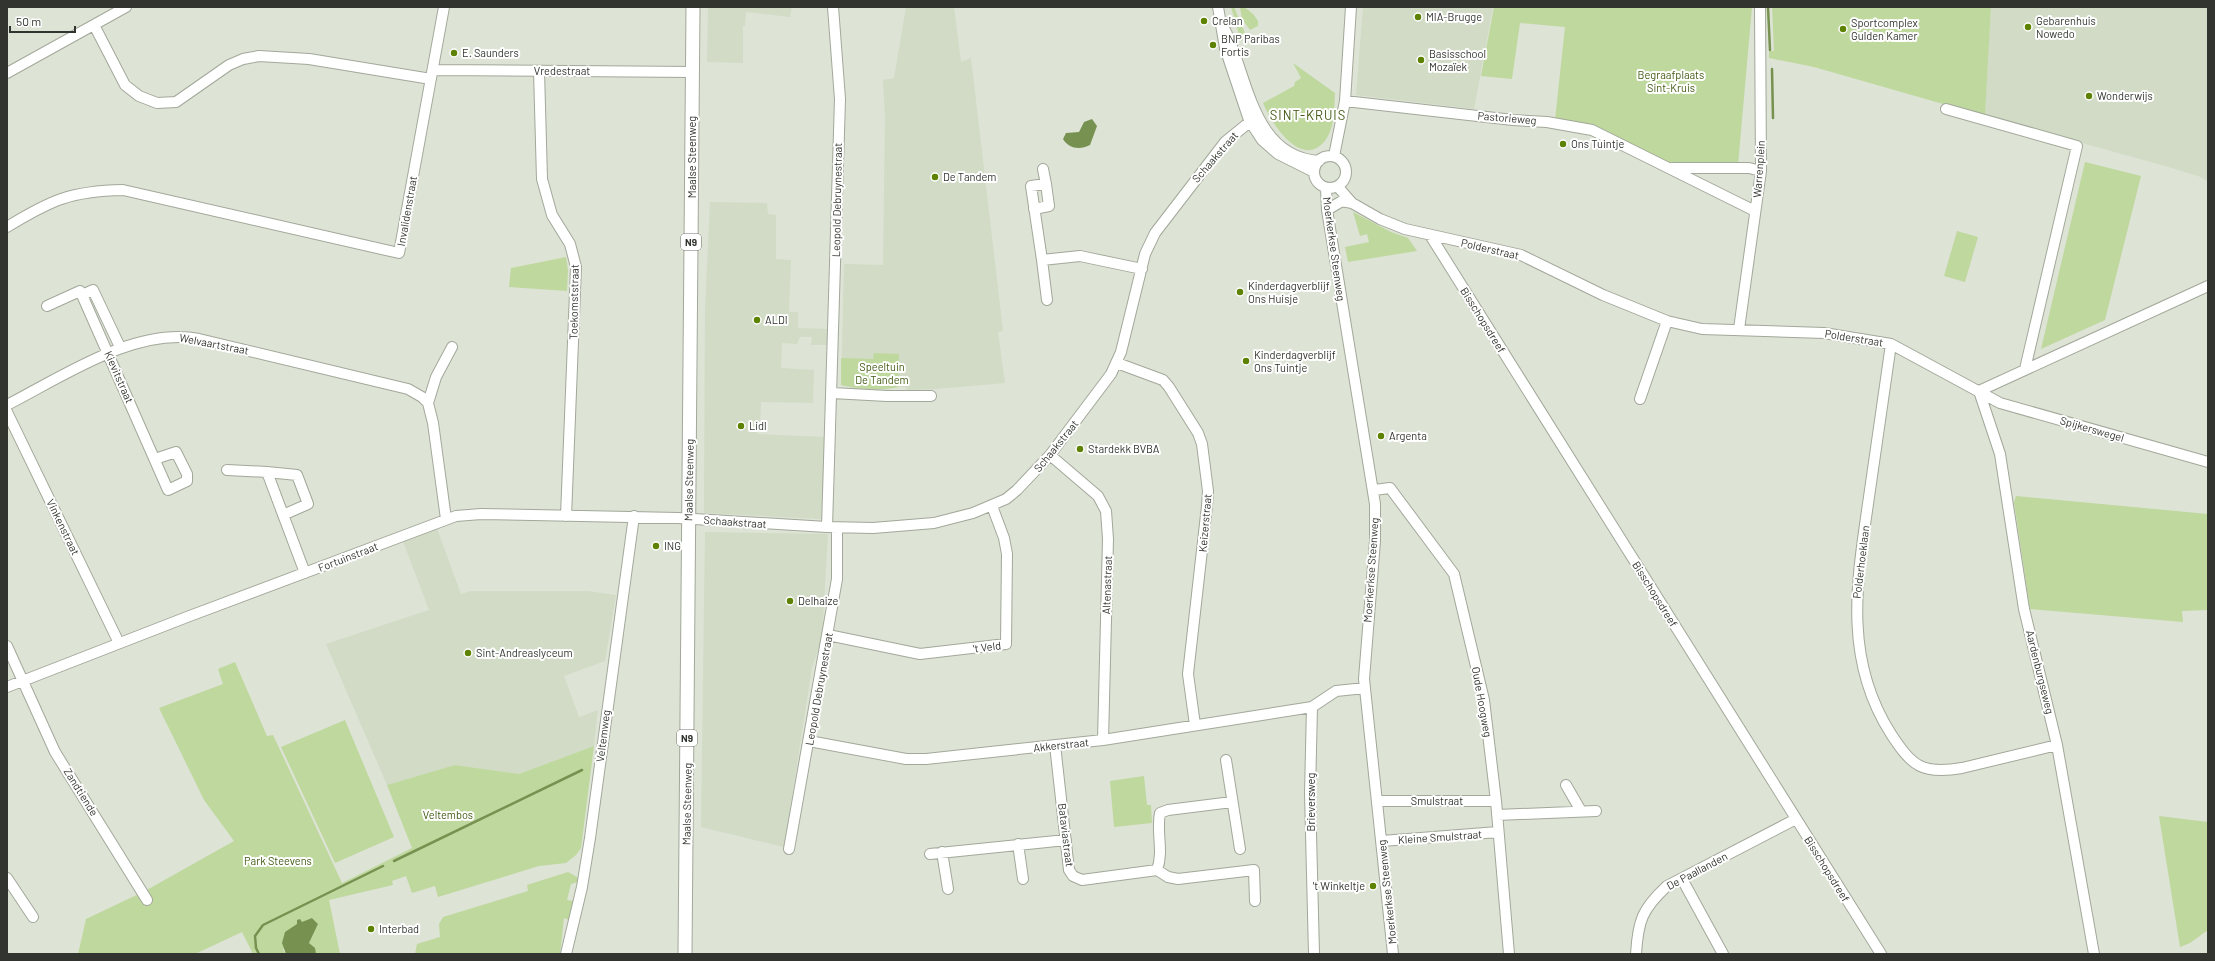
<svg xmlns="http://www.w3.org/2000/svg" width="2215" height="961" viewBox="0 0 2215 961" font-family="Barlow,sans-serif">
  <style>
    .built { fill: #d1dbc5 }
    .green { fill: #bfd89e }
    .water { fill: #769150 }
    .lines { fill: none; stroke-linecap: round; stroke-linejoin: round }
    .stream { stroke: #769150; stroke-width: 2.5 }
    .minor-casing { stroke: #a2a89a; stroke-width: 12 }
    .major-casing { stroke: #a2a89a; stroke-width: 15 }
    .minor { stroke: #fff; stroke-width: 10 }
    .major { stroke: #fff; stroke-width: 13 }
    .poi-dot { fill: #5d8200; stroke: #fff; stroke-width: 1.5 }
    .labels { text-anchor: middle; stroke-width: 4; stroke-linejoin: round; paint-order: stroke }
    .shield { fill: #fff; stroke: #70726d; stroke-width: 1 }
    .shield-label { font-size: 10px; font-weight: bold; fill: #32352f }
    .poi-label { font-size: 11px; fill: #32352f; stroke: #fff; text-anchor: start }
    .street-label { font-size: 11px; fill: #32352f; stroke: #fff }
    .park-label { font-size: 11px; fill: #425b14; stroke: #fff }
    .quarter-label { font-size: 13px; letter-spacing: 1px; fill: #3f570f; stroke: #fff }
  </style>
  <rect width="100%" height="100%" fill="#dde3d5"/>
  <!-- built -->
  <path class="built" d="M708 7H792L790 17 746 12 745 26H743V63L707 62Z
    M906 7H954L961 62 971 58 1003 331 998 332 1005 383 936 389 908 390 905 387H898L880 391 860 390 841 385 844 264 883 265 885 118 883 80 894 78Z
    M1363 7H1493L1474 109 1356 95Z
    M1991 7H2208V182L2201 177 2165 166 1985 116Z
    M710 202 767 203 768 214 776 215V259L791 260 789 312H798V328L827 329V345H811L812 337H800L797 344 782 343 781 368 814 370 813 403 761 402 760 425H758L757 434 826 437 821 519 704 513 705 309Z
    M435 523 461 594 471 591H588L616 595 605 661 564 676 579 717 598 710 594 746 519 774 455 765 387 785 326 644 429 610 401 536Z
    M705 532 828 534 822 638 812 668 784 847 701 827Z"/>
  <!-- green -->
  <path class="green" d="M1231 7H1234L1247 38 1241 41Z
    M1240 7C1247 7 1254 14 1258 21V26L1250 30 1242 19Z
    M1494 7H1752L1738 165 1667 162 1589 124 1555 120 1565 27 1520 23 1512 79 1481 76Z
    M1772 7H1991L1985 116 1814 67 1769 58V51H1774Z
    M1293 63 1335 93C1334 109 1335 131 1323 143 1299 168 1270 121 1263 103L1294 86 1295 82 1301 78Z
    M2085 162 2141 176 2105 320 2041 349Z
    M1353 212 1391 232 1408 238 1417 251 1348 262 1345 247 1369 242 1367 234 1360 236Z
    M1957 231 1978 237 1965 282 1944 276Z
    M566 257 568 270 567 291 509 287 511 268Z
    M874 353 899 354 898 387C875 391 863 389 841 385V358L873 359Z
    M2016 496 2208 514V610L2182 611 2183 622 2030 609 2014 502Z
    M235 662 267 736 273 735 342 883 412 848 387 785 455 765 519 774 594 746 581 848 576 855 566 863 539 866 438 897 435 886 412 893 406 876 392 881 393 885 329 900 340 954H316L309 943 318 924 312 918 293 927 283 950 286 954H253L242 932 195 954H78L86 919 145 891 234 841 204 800 159 708 223 684 218 669Z
    M345 720 394 837 335 863 281 747Z
    M1144 776 1147 805H1151L1152 823 1114 827 1110 781Z
    M2159 816 2208 822V930L2190 943 2180 947Z
    M568 872 577 877 578 882 571 884 567 900 573 901 575 903 569 920 564 918 560 954H415L417 944 440 937 439 924 443 917 528 891 527 885Z"/>
  <!-- water -->
  <path class="water" d="M1092 119 1097 126 1090 145C1080 150 1069 149 1063 139L1066 133 1079 132 1084 122Z
    M312 918 318 924 309 943 315 948 316 954H286L282 943 285 932 297 924V920L300 919 302 922Z"/>
  <g class="lines">
    <!-- stream -->
    <path class="stream" d="M1768 7 1770 50
      M1772 69 1773 118
      M394 861 582 770
      M259 954 256 948 255 936 263 925 383 866"/>
    <defs>
      <path id="minor" d="M1218 7 1225 48 1249 120 1262 140 1278 154 1314 172
        M94 25 125 85 139 96 157 103 176 102 229 65 243 59 259 56 309 59 431 79
        M1225 30C1248 76 1252 157 1319 161
        M433 70 692 72
        M539 71 542 179 552 215 570 244 576 267 566 516
        M7 73 126 7
        M1345 101 1513 120 1547 122 1592 130 1755 211
        M1946 109 2077 146 2025 369
        M1314 172a16 16 0 1 1 32 0a16 16 0 1 1-32 0Z
        M1334 156 1345 101 1351 7
        M1673 168H1749L1761 171
        M1043 169 1046 184
        M1338 187 1352 203 1380 219 1405 229 1521 255 1603 295 1667 321 1702 329 1824 333 1891 344 2000 403 2208 462
        M1326 188 1327 210 1375 504V541L1364 679 1393 954
        M1034 209 1049 206 1046 184 1031 186 1042 260 1080 256 1142 269
        M1327 210 1342 201 1352 203
        M7 227C51 200 71 191 123 190L399 253 444 7
        M1430 235 1881 954
        M1042 260 1047 300
        M47 306 80 291 82 295
        M1739 329 1761 171 1760 7
        M1891 344C1884 393 1877 442 1870 490 1858 575 1841 656 1891 734 1912 766 1922 775 1962 768L2057 745
        M120 347 93 290 82 295 168 490 187 481V474L176 452 155 459
        M1117 363 1163 380 1169 387 1198 433 1202 444 1208 491 1207 506 1188 674 1195 725
        M1979 391 2000 454 2024 609 2057 745 2094 954
        M1979 391 2208 286
        M832 393 887 396H931
        M1640 399 1667 321
        M428 403 436 377 452 347
        M7 405C62 377 136 326 199 339L408 389 422 397 428 403 433 423 446 519
        M7 412 119 643
        M1050 455 1098 496 1106 511 1108 539 1103 740
        M227 470 267 472
        M1374 490 1390 488 1454 574 1484 700 1496 801 1509 954
        M283 515 308 504 297 475 267 472 305 573
        M827 527 840 99 833 7
        M828 635 920 654 1006 644 1007 554 1004 538 992 506
        M7 646 55 752 147 900
        M7 687 187 617 456 516 481 514 678 518 827 527 873 528 934 523 973 513 1006 499 1017 490 1050 455 1111 374 1121 352 1145 254 1155 233 1225 142 1257 116
        M809 741 906 759H926L1103 740 1312 707
        M1055 745 1069 870 1073 876 1082 880 1157 870 1168 877 1178 879 1254 870 1255 901
        M1226 760 1240 849
        M1566 785 1581 811
        M1377 801H1496
        M1497 815 1596 811
        M1382 841 1498 832
        M1018 844 1023 879
        M789 849 837 579V528
        M942 852 948 889
        M930 854 1066 840
        M1157 870C1164 851 1156 832 1160 813L1168 810 1232 802
        M7 878 33 917
        M1682 879 1723 954
        M566 954 582 887 590 838 634 516
        M1314 954 1310 793 1312 707 1336 691 1365 688
        M1636 954C1638 921 1642 909 1667 886L1796 819"/>
      <path id="major" d="M685 954 693 7"/>
    </defs>
    <!-- minor casing -->
    <use href="#minor" class="minor-casing"/>
    <!-- major casing -->
    <use href="#major" class="major-casing"/>
    <!-- minor -->
    <use href="#minor" class="minor"/>
    <!-- major -->
    <use href="#major" class="major"/>
  </g>
  <!-- markers -->
  <g class="poi-dot">
    <circle cx="1418" cy="17" r="4"/>
    <circle cx="1204" cy="21" r="4"/>
    <circle cx="2028" cy="27" r="4"/>
    <circle cx="1843" cy="29" r="4"/>
    <circle cx="1213" cy="45" r="4"/>
    <circle cx="454" cy="53" r="4"/>
    <circle cx="1421" cy="60" r="4"/>
    <circle cx="2089" cy="96" r="4"/>
    <circle cx="1563" cy="144" r="4"/>
    <circle cx="935" cy="177" r="4"/>
    <circle cx="1240" cy="292" r="4"/>
    <circle cx="757" cy="320" r="4"/>
    <circle cx="1246" cy="361" r="4"/>
    <circle cx="741" cy="426" r="4"/>
    <circle cx="1381" cy="436" r="4"/>
    <circle cx="1080" cy="449" r="4"/>
    <circle cx="656" cy="546" r="4"/>
    <circle cx="790" cy="601" r="4"/>
    <circle cx="468" cy="653" r="4"/>
    <circle cx="1373" cy="886" r="4"/>
    <circle cx="371" cy="929" r="4"/>
  </g>
  <g class="labels">
    <!-- shield labels -->
    <g class="shield">
      <rect x="681" y="234" width="20" height="16" rx="3"/>
      <rect x="677" y="730" width="20" height="16" rx="3"/>
    </g>
    <g class="shield-label">
      <text x="691" y="246">N9</text>
      <text x="687" y="742">N9</text>
    </g>
    <!-- poi labels -->
    <g class="poi-label">
      <text x="1426" y="21">MIA-Brugge</text>
      <text x="1212" y="25">Crelan</text>
      <text x="2036" y="25">Gebarenhuis<tspan x="2036" dy="13">Nowedo</tspan></text>
      <text x="1851" y="27">Sportcomplex<tspan x="1851" dy="13">Gulden Kamer</tspan></text>
      <text x="1221" y="43">BNP Paribas<tspan x="1221" dy="13">Fortis</tspan></text>
      <text x="462" y="57">E. Saunders</text>
      <text x="1429" y="58">Basisschool<tspan x="1429" dy="13">Mozaïek</tspan></text>
      <text x="2097" y="100">Wonderwijs</text>
      <text x="1571" y="148">Ons Tuintje</text>
      <text x="943" y="181">De Tandem</text>
      <text x="1248" y="290">Kinderdagverblijf<tspan x="1248" dy="13">Ons Huisje</tspan></text>
      <text x="765" y="324">ALDI</text>
      <text x="1254" y="359">Kinderdagverblijf<tspan x="1254" dy="13">Ons Tuintje</tspan></text>
      <text x="749" y="430">Lidl</text>
      <text x="1389" y="440">Argenta</text>
      <text x="1088" y="453">Stardekk BVBA</text>
      <text x="664" y="550">ING</text>
      <text x="798" y="605">Delhaize</text>
      <text x="476" y="657">Sint-Andreaslyceum</text>
      <text x="1365" y="890" text-anchor="end">'t Winkeltje</text>
      <text x="379" y="933">Interbad</text>
    </g>
    <!-- street labels -->
    <g class="street-label">
      <text x="562" y="75">Vredestraat</text>
      <text transform="translate(1507 118) rotate(5)" y="4">Pastorieweg</text>
      <text transform="translate(692 157) rotate(-90)" y="4">Maalse Steenweg</text>
      <text transform="translate(1215 157) rotate(-49)" y="4">Schaakstraat</text>
      <text transform="translate(1759 169) rotate(-86)" y="4">Warrenplein</text>
      <text transform="translate(837 200) rotate(-89)" y="4">Leopold Debruynestraat</text>
      <text transform="translate(407 211) rotate(-80)" y="4">Invalidenstraat</text>
      <text transform="translate(1334 249) rotate(82)" y="4">Moerkerkse Steenweg</text>
      <text transform="translate(1490 249) rotate(13)" y="4">Polderstraat</text>
      <text transform="translate(574 302) rotate(-89)" y="4">Toekomststraat</text>
      <text transform="translate(1483 320) rotate(58)" y="4">Bisschopsdreef</text>
      <text transform="translate(1854 338) rotate(9)" y="4">Polderstraat</text>
      <text transform="translate(214 344) rotate(11)" y="4">Welvaartstraat</text>
      <text transform="translate(119 377) rotate(66)" y="4">Kievitstraat</text>
      <text transform="translate(2092 429) rotate(16)" y="4">Spijkerswegel</text>
      <text transform="translate(1056 446) rotate(-51)" y="4">Schaakstraat</text>
      <text transform="translate(689 480) rotate(-89)" y="4">Maalse Steenweg</text>
      <text transform="translate(735 522) rotate(4)" y="4">Schaakstraat</text>
      <text transform="translate(1205 523) rotate(-85)" y="4">Keizerstraat</text>
      <text transform="translate(63 527) rotate(64)" y="4">Vinkenstraat</text>
      <text transform="translate(348 557) rotate(-21)" y="4">Fortuinstraat</text>
      <text transform="translate(1861 562) rotate(-83)" y="4">Polderhoeklaan</text>
      <text transform="translate(1371 570) rotate(-86)" y="4">Moerkerkse Steenweg</text>
      <text transform="translate(1107 585) rotate(-88)" y="4">Altenastraat</text>
      <text transform="translate(1655 594) rotate(58)" y="4">Bisschopsdreef</text>
      <text transform="translate(987 647) rotate(-7)" y="4">'t Veld</text>
      <text transform="translate(2040 672) rotate(76)" y="4">Aardenburgseweg</text>
      <text transform="translate(819 689) rotate(-80)" y="4">Leopold Debruynestraat</text>
      <text transform="translate(1482 702) rotate(80)" y="4">Oude Hoogweg</text>
      <text transform="translate(603 736) rotate(-83)" y="4">Veltemweg</text>
      <text transform="translate(1061 745) rotate(-6)" y="4">Akkerstraat</text>
      <text transform="translate(81 792) rotate(58)" y="4">Zandtiende</text>
      <text x="1437" y="805">Smulstraat</text>
      <text transform="translate(1311 802) rotate(-90)" y="4">Brieversweg</text>
      <text transform="translate(687 804) rotate(-89)" y="4">Maalse Steenweg</text>
      <text transform="translate(1066 835) rotate(83)" y="4">Bataviastraat</text>
      <text transform="translate(1440 837) rotate(-4)" y="4">Kleine Smulstraat</text>
      <text transform="translate(1827 869) rotate(58)" y="4">Bisschopsdreef</text>
      <text transform="translate(1697 871) rotate(-28)" y="4">De Paallanden</text>
      <text transform="translate(1387 892) rotate(-96)" y="4">Moerkerkse Steenweg</text>
    </g>
    <!-- park labels -->
    <g class="park-label">
      <text x="1671" y="79">Begraafplaats<tspan x="1671" dy="13">Sint-Kruis</tspan></text>
      <text x="882" y="371">Speeltuin<tspan x="882" dy="13">De Tandem</tspan></text>
      <text x="448" y="819">Veltembos</text>
      <text x="278" y="865">Park Steevens</text>
    </g>
    <!-- quarter labels -->
    <g class="quarter-label">
      <text x="1308" y="120">SINT-KRUIS</text>
    </g>
  </g>
  <!-- border -->
  <rect width="2215" height="961" fill="none" stroke="#32352f" stroke-width="16"/>
  <!-- scale -->
  <path d="M10 26v6h65v-6" fill="none" stroke="#32352f" stroke-width="2"/>
  <text x="16" y="26" font-size="12" fill="#32352f" stroke="#ffffff" stroke-width="3" paint-order="stroke">50 m</text>
</svg>
